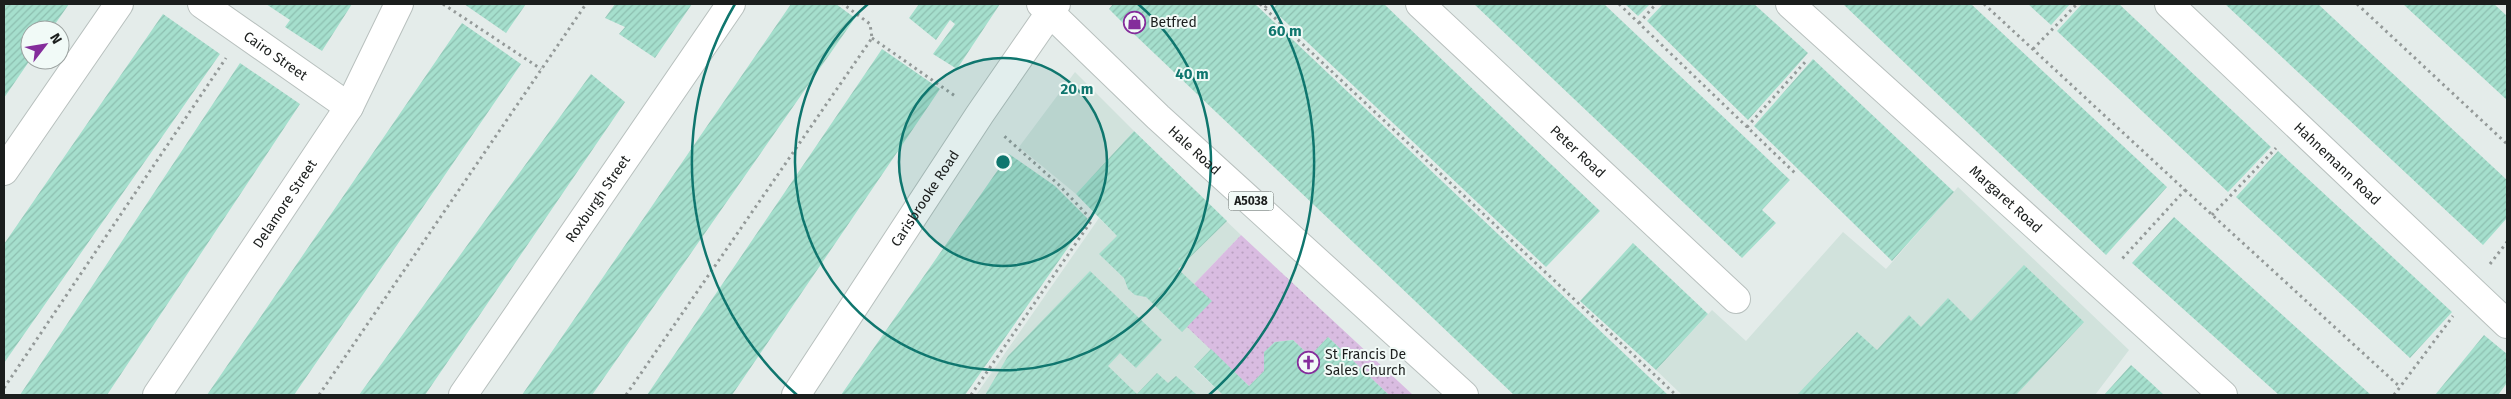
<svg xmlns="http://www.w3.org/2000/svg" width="2511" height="399" viewBox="0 0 2511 399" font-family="'Fira Sans',sans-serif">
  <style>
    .built { fill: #d1e2dc }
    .garden { fill: url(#garden-dots) }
    .building { fill: url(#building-hatch) }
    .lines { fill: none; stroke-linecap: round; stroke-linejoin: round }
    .minor-casing { stroke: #b8c0be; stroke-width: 30 }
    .primary-casing { stroke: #b8c0be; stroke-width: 30 }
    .path { stroke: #949a99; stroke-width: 3; stroke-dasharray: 2.5 4; stroke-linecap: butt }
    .minor { stroke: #fff; stroke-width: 28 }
    .primary { stroke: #fff; stroke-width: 28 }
    .ring { fill: none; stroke: #0f766e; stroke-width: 2.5 }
    .labels { text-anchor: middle; stroke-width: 4; stroke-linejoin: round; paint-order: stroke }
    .shield { fill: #f1faf7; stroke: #5b605e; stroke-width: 1 }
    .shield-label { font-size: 12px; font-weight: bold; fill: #1b1e1d }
    .poi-label { font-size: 14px; fill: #1b1e1d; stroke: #f1faf7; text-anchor: start }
    .street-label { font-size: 14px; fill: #1b1e1d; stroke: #f1faf7 }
    .centre { fill: #0f766e; stroke: #f1faf7; stroke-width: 2.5 }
    .ring-label { font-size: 15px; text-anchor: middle; font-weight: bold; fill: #0f766e; stroke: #f1faf7; stroke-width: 4; stroke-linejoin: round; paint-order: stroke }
  </style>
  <defs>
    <pattern id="garden-dots" width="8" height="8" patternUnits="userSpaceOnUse" patternTransform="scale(1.25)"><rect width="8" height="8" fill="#d9bce1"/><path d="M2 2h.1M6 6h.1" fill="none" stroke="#baa1c1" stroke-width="1.8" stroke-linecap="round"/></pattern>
    <pattern id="building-hatch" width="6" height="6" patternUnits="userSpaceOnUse" patternTransform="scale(1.25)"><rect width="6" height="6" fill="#a5dfcd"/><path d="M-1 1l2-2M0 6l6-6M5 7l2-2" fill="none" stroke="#8dbfb0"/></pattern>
  </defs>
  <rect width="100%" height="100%" fill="#e4ecea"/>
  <!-- built -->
  <path class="built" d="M1075 72 1134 131 1076 194 1019 147Z
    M1178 175 1241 235 1194 284 1212 301 1187 327 1211 349 1194 368 1223 395H976L1099 218 1117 236Z
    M1958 187 2129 350 2095 395H1682L1656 370 1712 310 1746 341 1843 232 1886 269Z"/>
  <!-- garden -->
  <path class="garden" d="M1241 235 1413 395H1389L1328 337 1310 356 1293 340 1275 342 1265 352 1264 371 1249 386 1187 327 1211 301 1194 284Z"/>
  <!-- building -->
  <path class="building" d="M4 4H69L51 30H30V60L4 98Z
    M266 4H352L322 51 285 27 290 20Z
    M464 4H526L506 33Z
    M615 4H692L655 58 619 34 625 27 605 18Z
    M791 4H836L855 18 592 395H522Z
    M919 4H1000L957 69 933 54 955 24 950 20 936 40 909 18Z
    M1113 4H1255L1668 395H1514L1135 35 1109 9Z
    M1277 4H1384L1600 211 1546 267 1272 9Z
    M1474 4H1604L1790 180 1762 210 1776 223 1742 258Z
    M1625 4H1650L1638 16Z
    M1663 4H1754L1808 53 1748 120 1647 21Z
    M1843 4H1971L2167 187 2106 255Z
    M2028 4H2070L2051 25Z
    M2082 4H2119L2271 147 2228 192 2057 31Z
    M2225 4H2318L2507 180V218L2483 245Z
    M2403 4H2494L2507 16V100Z
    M163 14 220 54 4 363V244Z
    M462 23 521 64 347 318 294 395H207Z
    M882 49 940 89 894 157 732 395H647Z
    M1813 59 1954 192 1892 261 1754 126Z
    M240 63 300 104 127 365 107 395H20Z
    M591 74 625 102 425 395H359Z
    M1134 131 1227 221 1178 269 1212 301 1182 332 1146 297 1135 295 1128 289 1124 278 1099 254 1117 236 1076 194Z
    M2278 151 2452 312 2410 358 2236 197Z
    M1009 154 1055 186 1088 219 965 395H841Z
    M2174 217 2226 264 2371 395H2279L2132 263Z
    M1633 243 1708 314 1656 370 1580 301Z
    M2024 265 2084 322 2016 395H1797L1857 332 1877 350 1909 315 1921 327 1948 298 1971 321Z
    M1090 271 1162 340 1136 368 1120 353 1108 366 1137 394 1157 373 1168 383 1176 376 1197 395H985L1008 356Z
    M2484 335 2507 354V383L2498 395H2435Z
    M1328 337 1389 395H1223L1194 367 1211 349 1249 386 1264 371V352L1275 342 1293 340 1310 356Z
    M2131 365 2149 381 2164 395H2104Z"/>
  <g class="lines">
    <defs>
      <g id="minor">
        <path id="s1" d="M202 4 349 107"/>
        <path id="s2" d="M1420 4 1736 299"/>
        <path id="s3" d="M1790 4 2223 395"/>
        <path id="s4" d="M2169 4 2507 324"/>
        <path d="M4 171 119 4"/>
        <path id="s5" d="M157 395 349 107 399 4"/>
        <path id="s6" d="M463 395 731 4"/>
        <path id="s7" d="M796 395 980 114 1056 4"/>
      </g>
      <g id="primary">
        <path id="s8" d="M1041 4 1158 117 1464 395"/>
      </g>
    </defs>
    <!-- minor casing -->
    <use href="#minor" class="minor-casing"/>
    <!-- primary casing -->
    <use href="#primary" class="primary-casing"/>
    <!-- path -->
    <path class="path" d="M443 4 541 69
      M1260 4 1676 395
      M1619 4 1795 173
      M1984 4 2185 190 2121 260
      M2357 4 2507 144
      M1265 8 1268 4
      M1639 23 1656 4
      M872 38 955 96
      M2033 49 2077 4
      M1747 127 1806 61
      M2185 190 2400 387
      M2212 215 2276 148
      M2490 264 2507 242
      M4 388 226 58
      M319 395 586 4
      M626 395 872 38 870 24 843 4
      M971 395 1092 220 1058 184 1003 135
      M2394 395 2453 316"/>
    <!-- minor -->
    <use href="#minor" class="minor"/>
    <!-- primary -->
    <use href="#primary" class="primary"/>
  </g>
  <!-- distance rings -->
  <circle cx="1003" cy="162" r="104" fill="#0f766e" fill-opacity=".12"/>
  <g class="ring">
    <circle cx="1003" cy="162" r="104"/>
    <path d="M1138 4A208 208 0 1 1 868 4"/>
    <path d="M797 395A311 311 0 0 1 735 4M1271 4A311 311 0 0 1 1209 395"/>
  </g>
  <!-- icons -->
  <defs>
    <symbol id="shop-ring" viewBox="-11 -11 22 22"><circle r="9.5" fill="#f1faf7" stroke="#842d9b" stroke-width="1.5"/><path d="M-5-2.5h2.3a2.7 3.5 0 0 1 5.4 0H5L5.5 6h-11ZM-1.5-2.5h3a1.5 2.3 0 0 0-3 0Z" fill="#842d9b"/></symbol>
    <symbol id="church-ring" viewBox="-11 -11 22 22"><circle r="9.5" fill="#f1faf7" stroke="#842d9b" stroke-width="1.5"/><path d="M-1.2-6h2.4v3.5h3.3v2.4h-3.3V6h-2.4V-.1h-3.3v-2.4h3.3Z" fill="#842d9b"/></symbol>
  </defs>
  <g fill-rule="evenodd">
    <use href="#shop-ring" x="1122" y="10" width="25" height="25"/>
    <use href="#church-ring" x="1296" y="350" width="25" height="25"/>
  </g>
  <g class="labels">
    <!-- shield labels -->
    <rect class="shield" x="1228.5" y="191.5" width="45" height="19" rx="4"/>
    <g class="shield-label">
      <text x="1251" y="205">A5038</text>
    </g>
    <!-- poi labels -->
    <g class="poi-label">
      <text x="1150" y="27">Betfred</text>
      <text x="1325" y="359">St Francis De<tspan x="1325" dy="16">Sales Church</tspan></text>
    </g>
    <!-- street labels -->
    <g class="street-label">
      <text dy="5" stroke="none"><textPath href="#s1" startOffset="90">Cairo Street</textPath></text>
      <text dy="5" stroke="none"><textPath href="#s8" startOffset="212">Hale Road</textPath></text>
      <text dy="5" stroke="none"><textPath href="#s2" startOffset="216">Peter Road</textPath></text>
      <text dy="5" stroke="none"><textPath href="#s4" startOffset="232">Hahnemann Road</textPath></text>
      <text dy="5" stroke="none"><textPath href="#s7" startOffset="235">Carisbrooke Road</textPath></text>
      <text dy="5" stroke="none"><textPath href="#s3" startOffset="291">Margaret Road</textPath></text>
      <text dy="5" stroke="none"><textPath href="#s6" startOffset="238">Roxburgh Street</textPath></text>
      <text dy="5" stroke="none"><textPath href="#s5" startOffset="230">Delamore Street</textPath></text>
    </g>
  </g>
  <circle cx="1003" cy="162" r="8" class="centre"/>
  <g class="ring-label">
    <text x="1285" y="36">60 m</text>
    <text x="1192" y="79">40 m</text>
    <text x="1077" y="94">20 m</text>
  </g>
  <!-- border -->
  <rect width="2511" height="399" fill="none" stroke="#1b1e1d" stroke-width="10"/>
  <!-- north arrow -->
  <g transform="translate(45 45) rotate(59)"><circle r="24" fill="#f1faf7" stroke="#9ba2a0"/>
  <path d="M0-4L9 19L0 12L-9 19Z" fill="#842d9b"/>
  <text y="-8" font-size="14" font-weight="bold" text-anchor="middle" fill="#1b1e1d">N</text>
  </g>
</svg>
